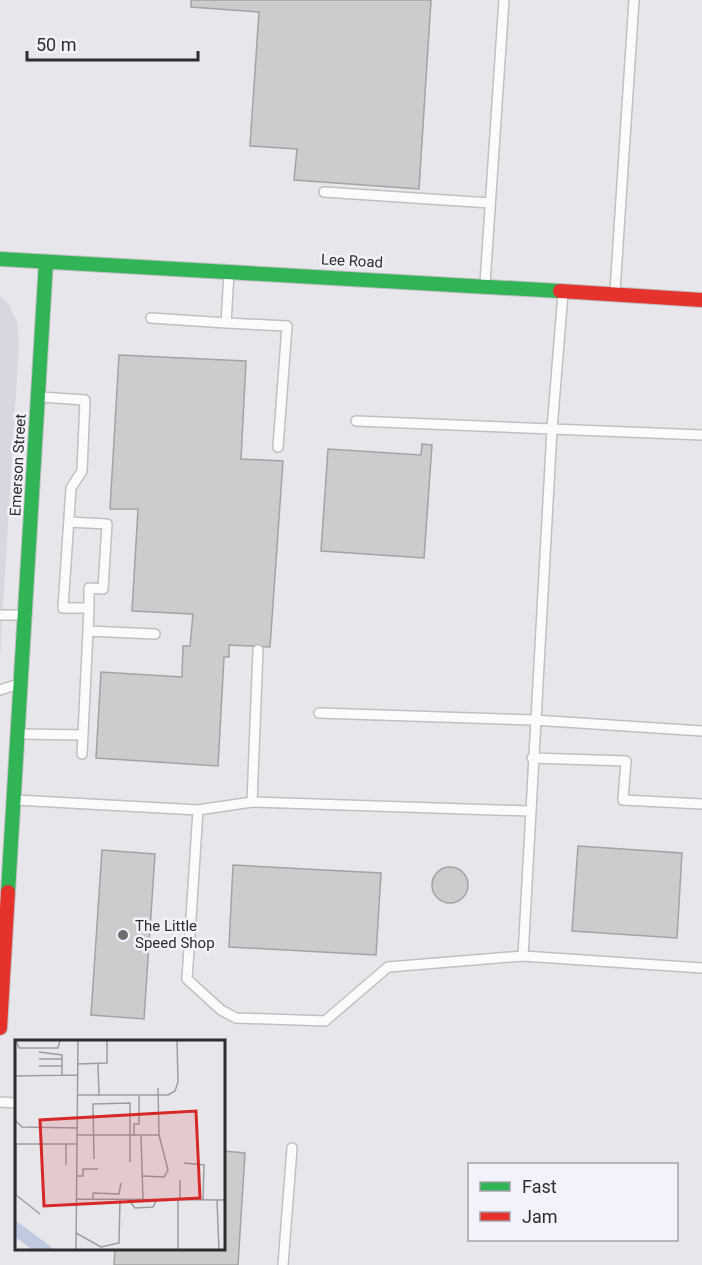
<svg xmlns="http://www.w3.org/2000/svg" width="702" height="1265" viewBox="0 0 702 1265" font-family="Roboto,sans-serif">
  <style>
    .built { fill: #d6d7e1 }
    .building { fill: #ccccce; stroke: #a2a3a6; stroke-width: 1.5 }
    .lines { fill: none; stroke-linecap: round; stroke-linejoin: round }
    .lane-casing { stroke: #c0c0c3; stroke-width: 12 }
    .fast-casing { stroke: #c0c0c3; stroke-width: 16 }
    .jam-casing { stroke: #c0c0c3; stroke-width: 16 }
    .lane { stroke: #fbfbfc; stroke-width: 9 }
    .fast { stroke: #30b455; stroke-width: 14 }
    .jam { stroke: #e5322d; stroke-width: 14 }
    .poi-dot { fill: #6e6e71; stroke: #f2f2fa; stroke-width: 2 }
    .labels { text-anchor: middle; stroke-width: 5; stroke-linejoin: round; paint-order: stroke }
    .street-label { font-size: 15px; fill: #2d2d30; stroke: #f2f2fa }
    .poi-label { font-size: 15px; fill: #2d2d30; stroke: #f2f2fa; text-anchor: start }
    .inset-road { fill: none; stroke: #9d9da0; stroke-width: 1.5 }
    .view { fill: #d62828; fill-opacity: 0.15; stroke: #d62828; stroke-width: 3 }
    .inset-edge { fill: none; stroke: #2d2d30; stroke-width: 3 }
  </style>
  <rect width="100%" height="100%" fill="#e7e7eb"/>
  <!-- built -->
  <path class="built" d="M0 296 8 303 17 321 19 343 0 658Z"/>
  <!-- building -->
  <path class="building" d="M191 0H431L419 189 294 180 297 149 250 146 259 12 191 7Z
    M119 355 246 361 241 459 283 461 270 647 229 645V657H224L218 766 96 758 101 672 182 677 183 646H190L193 614 132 611 138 509H110Z
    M422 444 432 445 424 558 321 551 328 449 421 455Z
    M578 846 682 853 677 938 572 931Z
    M102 850 155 854 144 1019 91 1015Z
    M233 865 381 873 376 955 229 947Z
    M432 885a18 18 0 1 1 36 0a18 18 0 1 1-36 0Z
    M224 1151 245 1153 238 1265H114L115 1248H224Z"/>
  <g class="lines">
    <defs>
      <path id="lane" d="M324 192 490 203
        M229 273 226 323 287 326 278 447
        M485 283 504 0
        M615 291 634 0
        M563 293 552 429 523 956 702 968
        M151 318 226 323
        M41 397 85 400 82 471 71 488 63 608H89L88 631 155 634
        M356 421 702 435
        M69 522 107 524 103 589 89 588V608
        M0 615H22
        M0 690 19 684
        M319 713 534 720 702 731
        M20 734 83 735
        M82 754 88 631
        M532 758 626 761 623 800 702 804
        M16 800 198 810 252 802 529 811
        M252 802 258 650
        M198 810 187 979 221 1010 236 1018 325 1021 388 967 523 956
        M0 1102 16 1103
        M283 1265 292 1148"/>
      <path id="fast" d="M0 259 560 291
        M8 892 46 262"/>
      <path id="jam" d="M560 291 702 300
        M0 1028 8 892"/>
    </defs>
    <!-- lane casing -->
    <use href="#lane" class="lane-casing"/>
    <!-- fast casing -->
    <use href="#fast" class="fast-casing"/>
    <!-- jam casing -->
    <use href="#jam" class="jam-casing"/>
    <!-- lane -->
    <use href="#lane" class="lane"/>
    <!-- fast -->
    <use href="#fast" class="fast"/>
    <!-- jam -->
    <use href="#jam" class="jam"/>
  </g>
  <!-- markers -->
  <circle class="poi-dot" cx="123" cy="935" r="6"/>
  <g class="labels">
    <!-- street labels -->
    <g class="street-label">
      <text transform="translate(352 261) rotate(3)" y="5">Lee Road</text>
      <text transform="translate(18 465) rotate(-87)" y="5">Emerson Street</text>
    </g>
    <!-- poi labels -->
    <g class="poi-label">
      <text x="135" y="931">The Little<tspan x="135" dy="17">Speed Shop</tspan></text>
    </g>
  </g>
  <!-- overview -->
  <g transform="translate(15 1040)">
    <rect width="210" height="210" fill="#e7e7eb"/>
    <path d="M0 180 15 191 40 210H18L0 197Z" fill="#bfcae0"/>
    <path class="inset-road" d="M1 0 4 8H43L45 0M24 12 47 15V35M24 19H47M62 24 92 23V0M83 24 84 55M24 26H47M0 36 62 35M62 55H153L160 51 163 42 162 0M0 80 7 87 62 88M61 95H144L143 48M119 96V84H124V56M126 96 128 159M79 119 78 64 115 63V122M169 123 189 125 188 160M51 125V104M61 136H68V129H83M128 136 149 137 153 130 144 95M61 159 210 160M78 159V153L104 154 106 143M113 159 120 168 138 167 142 159M163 159V210M165 159V140M202 160 204 210M25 174 1 155V104H61M61 193 86 207 104 203 105 159M61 210 63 0"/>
    <path class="view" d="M181 71 185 158 29 166 25 80Z"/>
    <rect width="210" height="210" class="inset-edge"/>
  </g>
  <!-- legend -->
  <rect x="468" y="1163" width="210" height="78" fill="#f2f2fa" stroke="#a3a3a9" stroke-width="1.5"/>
  <rect x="480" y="1182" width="30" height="9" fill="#30b455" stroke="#a3a3a9" stroke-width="1.5"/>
  <text x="522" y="1193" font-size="18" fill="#2d2d30">Fast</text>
  <rect x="480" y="1212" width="30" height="9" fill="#e5322d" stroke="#a3a3a9" stroke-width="1.5"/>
  <text x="522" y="1223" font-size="18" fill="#2d2d30">Jam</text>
  <!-- scale -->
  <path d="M27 51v9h171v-9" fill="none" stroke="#2d2d30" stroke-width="3"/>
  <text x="36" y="51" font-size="18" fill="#2d2d30" stroke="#f2f2fa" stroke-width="4.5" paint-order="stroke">50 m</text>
</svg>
